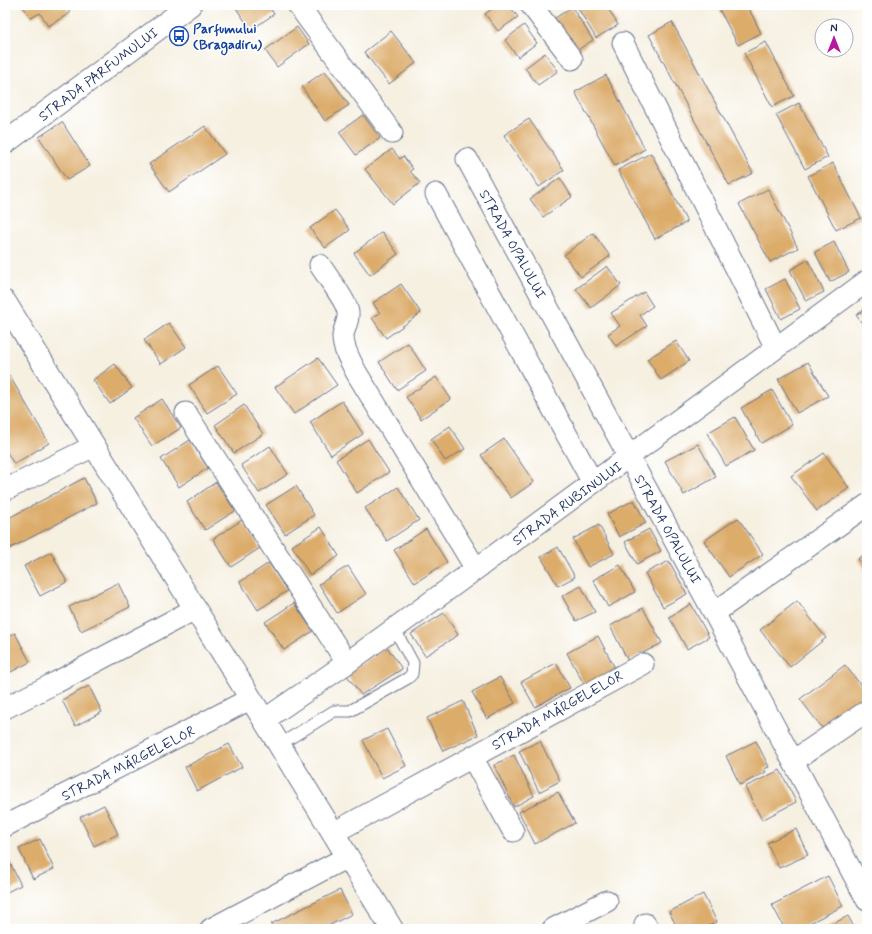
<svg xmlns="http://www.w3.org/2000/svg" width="872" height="934" viewBox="0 0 872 934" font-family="Mynerve,sans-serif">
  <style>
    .building { fill: #dcac6b }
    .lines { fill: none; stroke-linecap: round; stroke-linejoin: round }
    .service-casing { stroke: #68738c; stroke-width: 13 }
    .minor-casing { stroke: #68738c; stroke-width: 23 }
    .tertiary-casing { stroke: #68738c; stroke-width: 24 }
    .service { stroke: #fff; stroke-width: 11 }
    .minor { stroke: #fff; stroke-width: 21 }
    .tertiary { stroke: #fff; stroke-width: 22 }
    .labels { text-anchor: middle; stroke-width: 3; stroke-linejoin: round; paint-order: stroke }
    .transit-label { font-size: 14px; font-weight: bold; fill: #164399; stroke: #fff; text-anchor: start }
    .street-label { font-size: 14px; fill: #1b2f5e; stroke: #fff }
  </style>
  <rect width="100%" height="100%" fill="#fff"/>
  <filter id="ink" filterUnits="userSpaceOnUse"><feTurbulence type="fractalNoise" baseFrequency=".025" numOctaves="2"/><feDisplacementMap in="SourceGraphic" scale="8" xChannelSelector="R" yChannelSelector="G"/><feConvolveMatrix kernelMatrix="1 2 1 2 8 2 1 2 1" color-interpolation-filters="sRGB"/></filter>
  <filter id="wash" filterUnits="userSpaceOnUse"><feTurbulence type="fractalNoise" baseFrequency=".012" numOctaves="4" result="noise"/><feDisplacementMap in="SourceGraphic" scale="16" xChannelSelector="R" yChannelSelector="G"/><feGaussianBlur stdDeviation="0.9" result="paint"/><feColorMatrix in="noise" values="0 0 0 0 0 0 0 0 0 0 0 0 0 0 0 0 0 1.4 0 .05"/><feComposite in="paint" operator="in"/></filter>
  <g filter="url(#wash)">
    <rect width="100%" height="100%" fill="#f6f0e1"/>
    <g id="blocks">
      <!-- building -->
      <path class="building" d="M22 5H65L70 13 48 26 40 13 31 18Z
        M240 5H268L274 14 251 30 236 8Z
        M497 5H509L518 17 498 31 485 14Z
        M576 5H606L618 25 596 38Z
        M717 5H747L761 33 738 45Z
        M572 7 593 40 573 53 552 20Z
        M672 22 753 173 729 185 649 35Z
        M524 25 537 43 518 57 505 40Z
        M297 27 309 44 277 67 265 50Z
        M391 31 416 63 389 84 364 52Z
        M766 42 794 96 772 107 744 53Z
        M545 53 558 71 538 85 525 68Z
        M325 71 349 105 325 121 302 87Z
        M606 75 645 149 615 166 575 92Z
        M799 103 828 157 805 169 776 115Z
        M363 115 380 138 356 155 339 132Z
        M529 119 564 170 539 187 504 135Z
        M62 122 90 166 67 180 39 137Z
        M205 126 225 154 169 192 149 164Z
        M392 149 400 159 403 156 413 169 410 171 420 183 393 204 365 169Z
        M651 153 687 222 655 239 618 170Z
        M833 163 861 218 836 230 808 176Z
        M560 178 572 197 543 217 530 199Z
        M768 189 798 248 770 262 739 204Z
        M335 210 350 230 325 248 310 228Z
        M382 232 398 254 370 275 354 253Z
        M593 233 610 256 581 277 564 255Z
        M834 242 849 272 830 282 815 252Z
        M808 260 824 292 806 301 790 270Z
        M607 266 621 285 591 308 576 289Z
        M785 279 800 309 781 319 766 289Z
        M401 284 421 313 386 338 372 318 380 313 373 303Z
        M644 292 653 306 640 315 647 326 616 346 608 334 620 326 611 313Z
        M867 308V330L856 315Z
        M169 323 186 347 161 364 144 340Z
        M676 341 689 361 661 380 647 359Z
        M408 343 426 371 397 390 379 362Z
        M318 358 337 385 294 414 275 387Z
        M808 362 828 396 797 413 778 379Z
        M115 364 132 388 110 404 93 380Z
        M218 366 237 394 207 413 189 385Z
        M9 375 49 443 14 464 5 449V377Z
        M436 377 451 399 421 419 406 397Z
        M772 390 792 425 761 443 741 408Z
        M162 399 181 428 152 446 133 418Z
        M342 401 363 434 331 455 310 422Z
        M244 405 263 434 234 453 215 425Z
        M735 417 754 450 726 466 707 433Z
        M450 426 465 449 445 461 431 439Z
        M368 439 389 472 357 493 336 460Z
        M504 439 534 482 511 498 481 455Z
        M190 440 208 468 179 487 161 459Z
        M698 444 716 477 684 495 665 461Z
        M270 446 288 474 259 493 241 465Z
        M824 453 849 488 817 511 791 476Z
        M84 478 97 503 5 551V520Z
        M216 482 235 511 205 530 187 502Z
        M296 486 314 515 285 534 266 505Z
        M398 487 419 520 387 541 365 508Z
        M634 500 646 523 619 537 607 514Z
        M738 518 763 554 729 577 704 541Z
        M242 520 260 548 231 567 213 539Z
        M599 525 614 554 588 567 573 539Z
        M321 527 339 556 310 575 292 546Z
        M426 529 447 562 415 583 394 550Z
        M649 529 661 551 637 564 625 542Z
        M558 547 575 577 558 586 541 557Z
        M51 552 67 582 40 596 24 566Z
        M867 552V571L858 559Z
        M669 561 687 594 663 607 645 573Z
        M269 563 287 591 258 610 240 582Z
        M620 565 635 592 608 607 593 580Z
        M348 566 366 594 337 613 319 584Z
        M118 583 130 607 81 631 69 607Z
        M581 586 595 612 576 621 562 596Z
        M797 601 826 638 790 667 760 630Z
        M294 603 313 631 284 650 265 622Z
        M691 604 709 637 687 649 669 617Z
        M643 608 662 643 628 661 610 626Z
        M444 613 458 635 425 656 411 634Z
        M15 633 30 662 5 675V638Z
        M598 636 616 670 585 686 567 653Z
        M387 647 402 669 361 695 346 674Z
        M556 663 570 688 535 707 521 682Z
        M845 665 867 693V701L826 733 800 699Z
        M500 677 515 703 487 719 472 692Z
        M89 686 102 712 75 726 62 700Z
        M463 701 478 735 443 751 427 718Z
        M387 729 406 766 382 778 363 740Z
        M540 741 560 781 539 792 519 751Z
        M756 741 769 767 764 769 766 772 740 785 726 756Z
        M229 744 242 767 197 791 185 767Z
        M514 755 534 796 514 807 494 765Z
        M780 770 796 802 762 820 745 787Z
        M558 792 575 823 535 844 519 812Z
        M104 805 118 834 94 846 80 817Z
        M796 829 808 855 779 868 767 843Z
        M40 839 54 869 33 879 19 849Z
        M5 853 21 885 5 893Z
        M828 876 843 906 798 929H785L772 905Z
        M340 890 352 914 322 929H273L271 924Z
        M703 894 717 922 702 929H678L669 912Z
        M848 916 855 929H823Z"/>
    </g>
  </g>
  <g filter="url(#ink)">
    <use href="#blocks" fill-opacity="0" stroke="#68738c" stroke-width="1"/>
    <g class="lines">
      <defs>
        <path id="service" d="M279 745 334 711H350L408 678 412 674 413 663 394 628"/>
        <path id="minor" d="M298 5 392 133
          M531 5 572 59
          M623 43 776 348
          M467 159 714 613 867 900
          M436 194 593 483
          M320 265C327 277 347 301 348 313 349 322 343 329 343 337 343 350 351 361 356 372L476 569
          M186 413 347 663
          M5 490 94 446
          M714 613 867 505
          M5 708 55 683 195 609
          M264 720 347 663 476 569 867 281
          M472 757 513 831
          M793 761 867 711
          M5 826 250 699
          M333 833 643 664
          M645 924 648 929
          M211 929 347 857
          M553 929 607 901"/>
        <path id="tertiary" d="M5 143 190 5
          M5 302 264 720 392 929"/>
      </defs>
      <!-- service casing -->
      <use href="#service" class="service-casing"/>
      <!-- minor casing -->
      <use href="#minor" class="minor-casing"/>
      <!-- tertiary casing -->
      <use href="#tertiary" class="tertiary-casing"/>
      <!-- service -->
      <use href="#service" class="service"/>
      <!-- minor -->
      <use href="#minor" class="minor"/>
      <!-- tertiary -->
      <use href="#tertiary" class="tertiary"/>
    </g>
  </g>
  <!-- icons -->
  <defs>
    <symbol id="bus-ring" viewBox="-11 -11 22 22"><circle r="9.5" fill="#fff" stroke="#1a4fb4" stroke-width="1.5"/><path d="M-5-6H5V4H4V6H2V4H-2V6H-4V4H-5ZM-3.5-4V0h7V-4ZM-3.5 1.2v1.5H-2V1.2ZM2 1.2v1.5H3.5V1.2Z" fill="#1a4fb4"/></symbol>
  </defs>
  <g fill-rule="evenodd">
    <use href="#bus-ring" x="168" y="25" width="22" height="22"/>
  </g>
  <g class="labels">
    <!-- transit labels -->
    <g class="transit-label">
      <text x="193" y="33">Parfumului<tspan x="193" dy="16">(Bragadiru)</tspan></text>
    </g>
    <!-- street labels -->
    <g class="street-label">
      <text transform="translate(98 74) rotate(-37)" y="5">STRADA PARFUMULUI</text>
      <text transform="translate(513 244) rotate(61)" y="5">STRADA OPALULUI</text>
      <text transform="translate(567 503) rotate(-36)" y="5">STRADA RUBINULUI</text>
      <text transform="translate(668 529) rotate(61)" y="5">STRADA OPALULUI</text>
      <text transform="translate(557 710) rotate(-29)" y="5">STRADA MĂRGELELOR</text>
      <text transform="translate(128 763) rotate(-27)" y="5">STRADA MĂRGELELOR</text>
    </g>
  </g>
  <!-- margin -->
  <rect width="872" height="934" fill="none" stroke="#fff" stroke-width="20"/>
  <!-- north arrow -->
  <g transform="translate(834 38)"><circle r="19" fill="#ffffff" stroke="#a4acbf"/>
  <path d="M0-3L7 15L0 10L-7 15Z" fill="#b5179e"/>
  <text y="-6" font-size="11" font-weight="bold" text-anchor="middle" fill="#1b2f5e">N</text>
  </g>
</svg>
